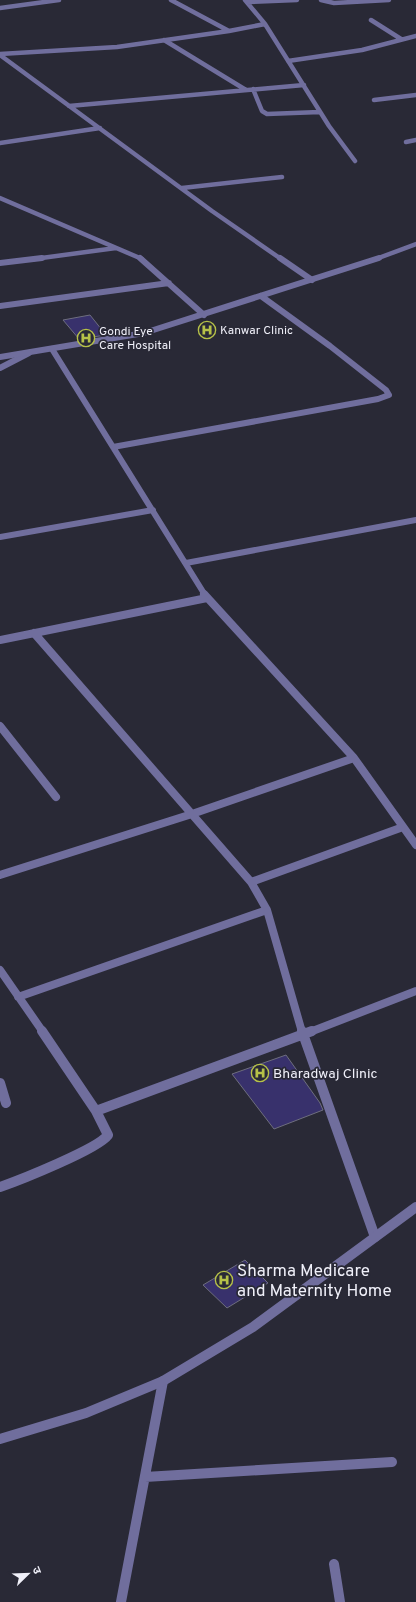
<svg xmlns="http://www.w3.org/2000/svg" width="416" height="1602" viewBox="0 0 416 1602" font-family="Overpass,'Noto Sans Devanagari',sans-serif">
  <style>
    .building { fill: #38316c; stroke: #6e6e7e }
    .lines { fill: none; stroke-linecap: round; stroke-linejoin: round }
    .minor-far3 { stroke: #706e9d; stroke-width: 4.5 }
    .minor-far2 { stroke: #706e9d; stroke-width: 6 }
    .minor-far1 { stroke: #706e9d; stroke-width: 8 }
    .minor { stroke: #706e9d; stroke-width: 10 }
    .tertiary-far2 { stroke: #706e9d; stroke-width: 4.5 }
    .tertiary-far1 { stroke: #706e9d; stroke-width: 6 }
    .tertiary { stroke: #706e9d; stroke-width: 10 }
    .labels { text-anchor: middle; stroke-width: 3.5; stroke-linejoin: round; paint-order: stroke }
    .far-poi-label { font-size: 12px; fill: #f0f0f9; stroke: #292936; text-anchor: start }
    .poi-label { font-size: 14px; fill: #f0f0f9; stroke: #292936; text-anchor: start }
    .near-poi-label { font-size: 17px; fill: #f0f0f9; stroke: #292936; text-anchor: start }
  </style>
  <rect width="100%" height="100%" fill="#292936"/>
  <!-- building -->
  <path class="building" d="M90 315 106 335 79 339 63 320Z
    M286 1055 320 1103 323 1110 274 1129 232 1074Z
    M245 1260 268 1283 227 1308 203 1285Z"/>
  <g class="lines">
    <!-- minor-far3 -->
    <path class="minor-far3" d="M171 0 229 31
      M245 0 265 24 329 126 355 161
      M321 0 334 3 389 0
      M247 2 297 0
      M0 8 59 0
      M371 20 401 39
      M164 40 246 90
      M0 54 117 47 229 31 265 24
      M0 55 212 211 281 259
      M288 61 362 50 416 36
      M253 89 262 111 267 114 320 112
      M374 100 416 95
      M69 106 304 85
      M406 142 416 140
      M0 143 100 128
      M182 188 282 177
      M0 198 142 259
      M34 259 116 248"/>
    <!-- minor-far2 -->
    <path class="minor-far2" d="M140 258 204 315
      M280 258 312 280
      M0 263 42 258
      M0 306 169 283
      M52 349 205 595
      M0 368 29 353
      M113 447 378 399 389 395 386 390 330 346 261 296
      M0 537 153 510
      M186 563 416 520"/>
    <!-- minor-far1 -->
    <path class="minor-far1" d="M204 594 354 758 416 845
      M34 633 251 882 267 910 302 1032
      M0 640 207 598
      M0 726 56 797
      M0 875 192 814 354 758
      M251 882 403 827
      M0 970 43 1032
      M18 997 267 910
      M310 1032 416 991"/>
    <!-- minor -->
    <path class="minor" d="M302 1031 375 1237
      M0 1083 6 1103
      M96 1111 312 1031
      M0 1187C20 1180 98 1149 108 1135L96 1111 42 1031
      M145 1477 392 1462
      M334 1564 340 1602
      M121 1602 163 1381"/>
    <!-- tertiary-far2 -->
    <path class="tertiary-far2" d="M376 259 416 244"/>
    <!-- tertiary-far1 -->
    <path class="tertiary-far1" d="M0 357 144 333 379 258"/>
    <!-- tertiary -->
    <path class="tertiary" d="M0 1439 86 1413 163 1381 253 1327 416 1207"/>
  </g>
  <!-- icons -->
  <defs>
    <symbol id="hospital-ring" viewBox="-11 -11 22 22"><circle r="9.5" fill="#292936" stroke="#b6c148" stroke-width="1.5"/><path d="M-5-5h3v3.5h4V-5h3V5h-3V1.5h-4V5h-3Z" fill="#b6c148"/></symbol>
  </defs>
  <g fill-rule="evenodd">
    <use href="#hospital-ring" x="197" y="320" width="20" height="20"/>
    <use href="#hospital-ring" x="76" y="328" width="20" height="20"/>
    <use href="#hospital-ring" x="250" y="1063" width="20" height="20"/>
    <use href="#hospital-ring" x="214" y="1270" width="20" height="20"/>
  </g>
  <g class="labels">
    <!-- far-poi labels -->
    <g class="far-poi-label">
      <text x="220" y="334">Kanwar Clinic</text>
      <text x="99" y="335">Gondi Eye<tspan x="99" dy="14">Care Hospital</tspan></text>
    </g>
    <!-- poi labels -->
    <g class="poi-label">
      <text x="273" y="1078">Bharadwaj Clinic</text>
    </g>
    <!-- near-poi labels -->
    <g class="near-poi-label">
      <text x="237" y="1276">Sharma Medicare<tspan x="237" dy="20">and Maternity Home</tspan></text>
    </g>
  </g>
  <!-- north arrow -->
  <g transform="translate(28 1574) rotate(67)" stroke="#292936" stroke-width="3" paint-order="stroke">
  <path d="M0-3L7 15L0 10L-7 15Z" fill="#f0f0f9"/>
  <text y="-6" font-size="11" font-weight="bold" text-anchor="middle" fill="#f0f0f9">उ</text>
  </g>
</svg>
